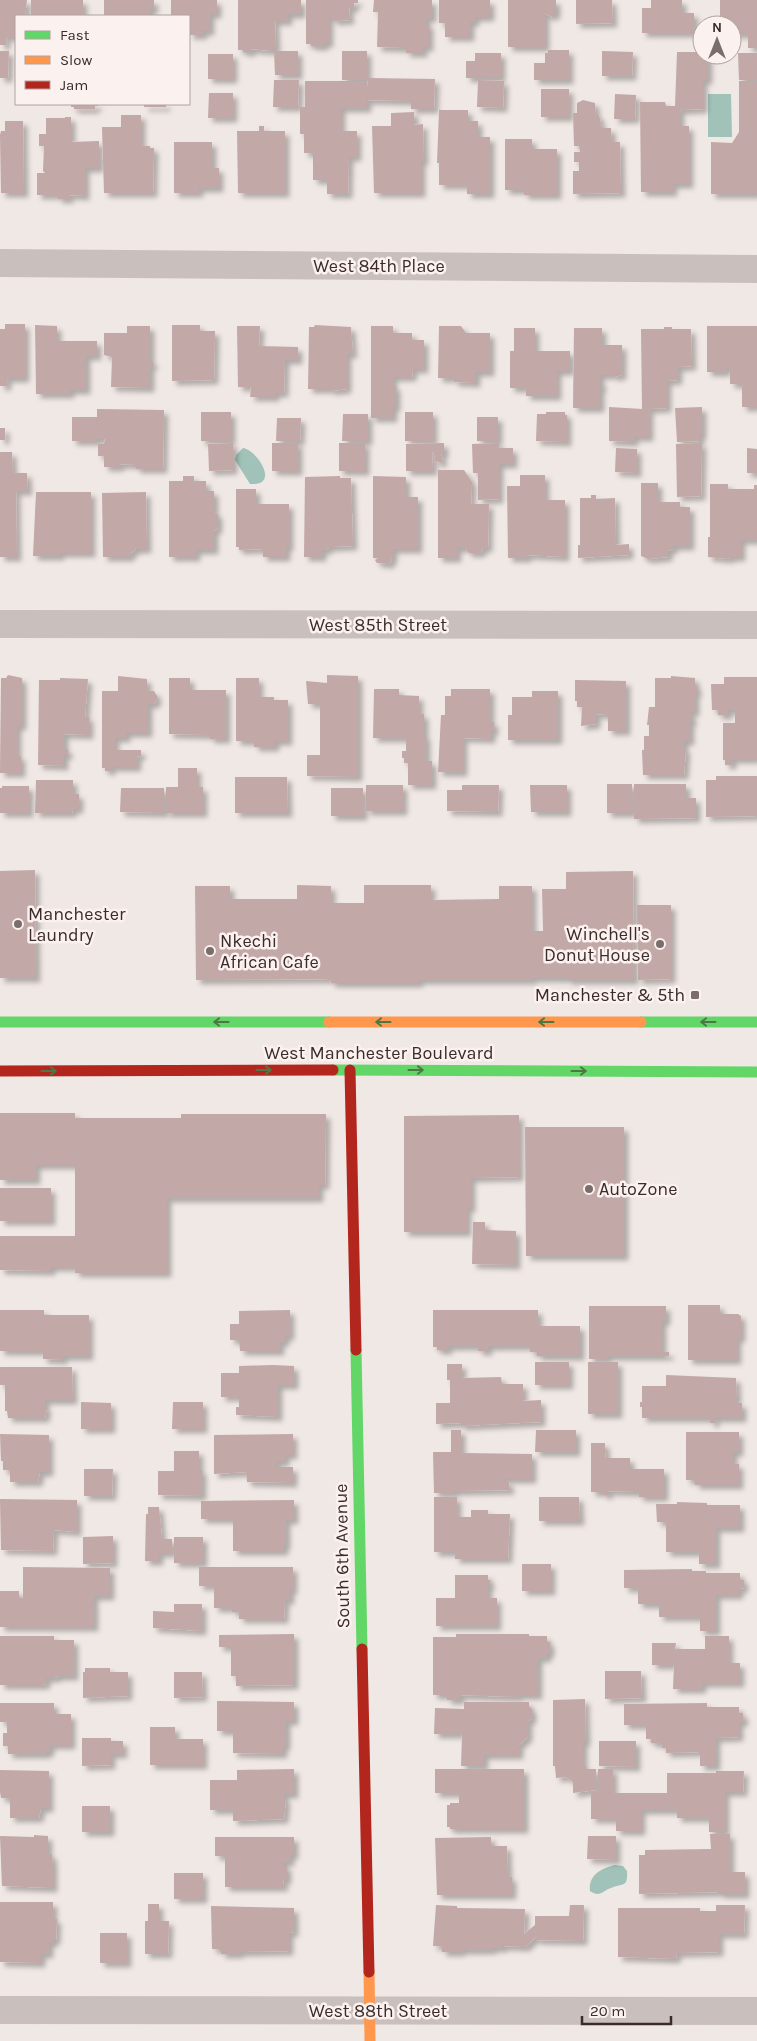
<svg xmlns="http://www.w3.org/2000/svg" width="757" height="2041" viewBox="0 0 757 2041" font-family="Karla,sans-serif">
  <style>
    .water { fill: #a1c2b8 }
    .building { fill: #c3a8a8; filter: url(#shadow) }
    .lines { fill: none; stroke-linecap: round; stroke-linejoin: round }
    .street { stroke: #c9c0be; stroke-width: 28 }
    .fast { stroke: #63d668; stroke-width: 11 }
    .slow { stroke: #ff974d; stroke-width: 11 }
    .jam { stroke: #b3261e; stroke-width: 11 }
    .oneway { stroke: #4d7846 }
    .poi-dot { fill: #7a6d6c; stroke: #fbf1ee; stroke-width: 2 }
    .labels { text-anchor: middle; stroke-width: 5; stroke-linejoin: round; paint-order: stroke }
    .street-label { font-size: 18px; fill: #3b2b2b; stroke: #fbf1ee }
    .poi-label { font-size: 18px; fill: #3b2b2b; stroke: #fbf1ee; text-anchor: start }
  </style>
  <defs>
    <filter id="shadow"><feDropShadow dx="4.5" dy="4.5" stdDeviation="2.5" flood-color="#0004"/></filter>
  </defs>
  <rect width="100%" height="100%" fill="#f0e8e5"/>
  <!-- water -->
  <path class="water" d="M708 94H731L732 137H708Z
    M243 448C257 450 281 486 250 484L235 460 236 455Z
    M615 1865 623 1866 627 1871C628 1888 623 1883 611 1888 602 1891 600 1898 590 1891 588 1875 602 1868 615 1865Z"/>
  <!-- building -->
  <path class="building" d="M0 0H27L25 16H16V37H6V45H0Z
    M31 0H83V16H31Z
    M104 0H154V9H150V16H104Z
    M171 0H217V14H210V31H203V35H189V16H171Z
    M238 0H301V14H288V21H275L276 49H272V51L251 49V52H243V50H238Z
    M306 0H358V3H354V8H349L350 20 333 21V17H329V43H324V46H311V44H306Z
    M374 0H432V18H426V24H429V47H423V53H406V48L377 47 378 12H373Z
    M439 0H490V17H475V22H470V37H445V23H439Z
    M508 0H556V14H553V17L545 14V47H508Z
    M576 0H612L613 23 576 24Z
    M651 0H682V13H694V33H642V8H651Z
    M720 0H757V48H748V34H732V25H720Z
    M548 50H569V80H534V63H545V53H548Z
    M0 51H9L8 78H0Z
    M274 51H298V75H275Z
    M342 51H367V80H342Z
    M602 51 633 52 632 76H602Z
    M677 52H702V55H708V80H703V109L680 110V126H689V184H673V192H641L640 102H665L666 106H675Z
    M475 53H501V78H466V61H475Z
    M738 53H757V80H739Z
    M208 54H233V79H208Z
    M368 78 435 79 434 109H411V101L367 100V108H341V131H357V157H349L348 194H327V180H313V153H304V134H300V107H305V81H367L368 87Z
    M274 80H299L298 107H273Z
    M478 80 504 81 503 108 477 107Z
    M739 81H757V194H711V142L732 143 739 132Z
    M541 89H569V117H541Z
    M209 93H233V118H208Z
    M615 94 636 95 635 119H614Z
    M583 100 595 103 596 115H599L602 128H611L612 142H620L621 193 573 194V171H579V162H574V152H580L579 146H574L573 113H577V103Z
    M71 104H98V106H95V109H74V107H71Z
    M144 104H166V107H144Z
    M439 110H468V121H478V137H490V194H467V185H439V163H437Z
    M414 112V125L423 124 424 161H421V193H374L372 126H391V113Z
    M121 115H141V146H150V148H154L153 193H104L102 127H121Z
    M65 117H71V142L99 141V168H85V196L69 195V199H58V195H37V173H45L43 171 44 146H39V134H46V118H65Z
    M5 121H23L24 193H1L0 135 1 131H5Z
    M259 126H264V131H285V193H238L237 131H259Z
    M505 139H532V149H557V195H524V190H505Z
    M174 142H212V168H219V188H199V193H174Z
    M5 324H25V378H7V386H0V329H5Z
    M35 325 57 326V341H97V356H86V390H70V394H36Z
    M172 325H200V331H215L214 380 172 381Z
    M315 325 351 327 353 354H347V389L331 391V389H308L309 327H314Z
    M127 326H150V361H153V366H150V388L111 387 112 357 104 355V333H127Z
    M237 326H260L259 346 298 347V360H285L284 393H275V397H250L251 387H238Z
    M371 326H393V333H412V340H424V369H413L412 377H393V386H396V407H393V418H371Z
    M439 326H461L466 333H490V372H476V383L454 382V378H438Z
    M707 326H757V407H742V384H730V367H726V372H707Z
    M664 327H672V329H691L692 366 678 367V380L667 381V408L649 409V437H634V442L609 441V407L642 409 641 329H664Z
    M514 328H535V351H570V371H557V396H526V388H510V351H514Z
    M574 328H602V345H622V375L614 377V375H600V383H602V388H600V408H573Z
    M702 407V435H700V441L677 442 675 408Z
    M97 409 164 410 163 469H136V465L120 464V467H104V456H98V444H104L105 439H96V441H72V417H97Z
    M201 412H231V441H201Z
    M405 412H433V441H405Z
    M546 412H565V415H567V442L536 441 537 414H546Z
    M343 414H368V441H342Z
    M477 417H498V441H477Z
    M277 418H301L300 441H276Z
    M0 428H5V440H0Z
    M233 443V470L209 471 208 444Z
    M272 443H298V471H272Z
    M339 443H365V471H339Z
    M444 443V454H441L443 461 441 463 434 461 435 455 432 452 433 471H406V444Z
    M499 443V448H513V464H499V499L478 500V473H473L472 444Z
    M702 443 701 496 677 497 676 444Z
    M616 448 637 449V473L615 472Z
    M747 448 757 449V473H747Z
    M0 452H12L13 473H27L28 491H16L17 557H0Z
    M438 470H464L472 482 471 504H489L488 548H482L483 550 479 553H469L466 550 467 548H457V558H438Z
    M520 475H545V500H565V557L527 555V558H508L507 486H520Z
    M183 476H194V481H206V491H214V511L218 515V528L214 531V550H196V557H169V481H183Z
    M340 476V478H351L353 546 329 547 327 550H322V557H304L305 477Z
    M373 476 406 477V497H418V549H393V558H391L392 560 389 564 377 563 375 560 378 558H373Z
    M641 483H658V502H680V507H690V546H673V549L668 551V557L648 559 641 556Z
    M710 484H728V489H754V485H757V540H741V557H731L729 559 708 557V537H710Z
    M236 489H256V504H289V547H286V557H263L262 549 239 550V547H236Z
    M36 492H91V553H60V556H33Z
    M146 492 147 549H136L130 554V557H103L102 493Z
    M591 495H596V499L615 498 616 545 629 544V555L578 558V545H580V498H591Z
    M8 675 22 678V726H17V756H21V773H0L1 678H6Z
    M327 675 358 676V777L307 776V755H320V704H308L306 681 327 683Z
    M118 676 147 679V691H154L157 696V700L154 704H148V733H126V738H115V750H141V756H137V767H111V771H105V768H102V691H118Z
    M671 676 695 678V686H697V693H695V712H690V715H692V722H690V741H684V749H686L684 775H643L642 750H644V736H649V725H647L649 707H655V678H671Z
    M724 677H757V759H732V765H725V760H723V723H735V710H728V715H718V710H712L711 684H724Z
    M60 678 88 679 85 717H89V735L64 734V749H68V755H64V766L38 765 39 680H60Z
    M169 678H190V690H226V739H210V735L169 734Z
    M236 678H259V697H274V700H288V741H275V747H254V741H236Z
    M575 680 626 681V731H608V715L596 714V724L581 726 582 707H577V701H575Z
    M374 689H399V695L419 696V714H424V736H426V761H432V785H408V763H404V758H402V751H406V738H373Z
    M451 689H490V722H494V731H491V739L463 738V772H438L441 715H445V696H451Z
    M532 691H558V740H508V715H512V697H532Z
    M178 768H197V787H203V813H166V787H178Z
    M716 776H757V816L706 817V780H716Z
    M235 777H287L288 813H235Z
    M36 780H73V794H79V809H73L72 813H35Z
    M607 784H632V813H607Z
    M634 784H686V798H696V818L634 819Z
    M366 785H403V811H366Z
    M462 785H499L498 812 447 811V790H462Z
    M530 785H567V812H531Z
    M2 786H29V813H0V788H2Z
    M121 788H164V813L120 812Z
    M331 788H363V816H331Z
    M35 870 36 978H0V871Z
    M633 871 634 980H567V978H532V980H419V983H331L330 979 196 980 195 886H230V899H297V885L331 886V903H364V885H431V900L499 899V886H532V931H543L542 889H566V872Z
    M637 905H671V979L638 980Z
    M0 1113H75V1118H181V1114H326L325 1185H319V1198H167V1273H75V1267H51V1271L0 1270V1236H75V1165H36V1180H0Z
    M519 1115V1177L471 1178V1208H467V1232H404V1116Z
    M525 1127H624V1256H526Z
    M0 1188H51V1221H0Z
    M473 1222H485V1230L516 1231V1265L472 1264Z
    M688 1305H720V1314H738L741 1316V1338H737V1360H688Z
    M589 1306H666V1321H662V1352H669V1356H607V1359H589Z
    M0 1310H44V1315H89V1356H63V1360L43 1359V1351H0Z
    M290 1310V1336H285V1342H280V1351H240L239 1340H230V1324H239V1311Z
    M433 1310H538V1326H580V1356H537V1352H530V1346H488V1351H478V1346H448V1350H437V1347H433Z
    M535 1362H569V1385H535Z
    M588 1362H618V1414H588Z
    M447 1364H462V1378L501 1377 502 1384H523V1401L541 1400V1422L461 1426V1423L436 1424V1403H450V1380H447Z
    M273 1365 294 1366V1385H278V1417L236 1415V1407H239V1397H221V1373H239V1366Z
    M0 1367H72L73 1400H45V1408H47L45 1418H8L7 1411H5V1385H0Z
    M666 1375 736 1378 737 1399H735V1403H742V1418H715V1423H710V1418H642V1407H640V1402H642V1386H666Z
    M81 1402 111 1403V1429H81Z
    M173 1402H203V1429H172Z
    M451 1430H461V1453L532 1454V1479H503V1482H509L510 1490 454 1491V1493H434L433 1452H451Z
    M536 1430H576V1452H535Z
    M686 1432H739V1452H733V1464H739V1485H695V1480H686Z
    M0 1434 49 1435V1472H40L38 1482H10V1470H3V1461H1Z
    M293 1434V1455H285V1462H276V1467H293V1483L247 1482 246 1472 214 1474V1435Z
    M591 1443H605V1450H606L605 1458H630V1469H664V1497H639V1492L608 1491V1495H603V1492H591Z
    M174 1451H199V1470H202V1496L158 1495V1471H174Z
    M84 1469H113L112 1496H84Z
    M434 1497H457V1517H471V1510H488V1514H510L508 1559H455V1552H434Z
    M539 1497H579L580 1521H539Z
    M0 1499 77 1500V1532L54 1530 53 1551 1 1550Z
    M294 1500V1520H286V1545H284V1551H233V1519H201V1501Z
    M677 1502 707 1503V1505H740V1528H716V1564H699V1552H666V1522H657L656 1504H677Z
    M148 1507H159L162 1539H172V1553H159V1561H145L146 1514H148Z
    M113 1536V1563L83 1564V1537Z
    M174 1537H203V1563H174Z
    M522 1564H551V1591H522Z
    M23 1567 110 1568V1596H94V1627H0V1591H19V1598H23Z
    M199 1567H293V1590H290V1600H285L284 1619H239V1612H232V1608H214V1586H199Z
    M692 1569V1571H706V1573H740V1579L744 1580V1588L739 1589V1595H716V1631H700V1617H659V1604H638V1588H624V1570Z
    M455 1575H488V1580H490V1586H488V1598H497V1626H436V1598H455Z
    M174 1604H202V1631L153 1628V1611L174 1612Z
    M294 1634V1685L236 1686V1676H231V1647H219V1635Z
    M456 1634H529V1636H547V1642H550V1653H547V1658H538V1695H518V1697L460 1695V1700H447V1695H433V1637H456Z
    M0 1636H54V1640H74V1676H59L54 1678H46V1684L42 1685H0Z
    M705 1636H729V1663H740V1683H702V1689H673L674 1665H652V1643H676L675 1649H705Z
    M85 1668H110V1672H128V1696L83 1698V1672H85Z
    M605 1671H641L642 1698 605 1699Z
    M174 1672H202L203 1697 174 1698Z
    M585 1699 586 1742H583V1766H586V1769H596V1790L573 1793V1782L566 1777 556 1778 555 1766H553V1700Z
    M217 1701 294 1702V1721H286V1746H283V1754L233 1753V1731H217Z
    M464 1702H529V1706L532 1709V1719L528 1721V1737L519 1745V1755H484V1766H461L462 1734H434L435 1708 464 1709Z
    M0 1703H54V1714H71V1745H50V1752H46V1754H8V1746H3V1733H7V1722H0Z
    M707 1703V1707H739V1713H743L744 1722H739V1737L716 1738V1766H700V1752L666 1753V1748H662V1743H651V1739H646V1725H624V1704Z
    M150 1727H175V1739H203V1765H150Z
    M82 1738H111V1741H123V1754H111V1765L82 1766Z
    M599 1741H636V1767L599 1766Z
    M294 1769V1794H284V1799H286L284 1819 233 1821V1810H210V1780H237V1770Z
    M435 1769H524V1829H450V1827H447V1805H450V1803H459V1793H435Z
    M598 1769H613V1793H667V1773H716V1771H744L743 1792H725V1832H709V1818H677V1810H641V1831H616V1819H591V1791H598Z
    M0 1770 49 1771V1808H41L39 1818H10V1798H1L0 1792Z
    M82 1806H110V1832H82Z
    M710 1834H730V1872H745V1894H719V1892L639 1894V1855H645V1850L711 1849Z
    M34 1835 48 1836V1854H52L53 1864V1888L2 1886 0 1836 34 1837Z
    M588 1836H616V1860L587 1859Z
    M215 1837H294V1855H290V1862H283V1866H287V1880H283L284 1887H225V1856H215Z
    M491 1837V1846H507L508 1877H512V1895H437L435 1838Z
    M174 1873H203V1899H174Z
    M0 1902H53V1919H57L56 1940H53V1943H49V1954H41V1963L0 1962Z
    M148 1904H159V1921H169L168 1954H145V1921H148Z
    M436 1905 457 1906V1908L525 1909 524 1934 535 1925V1916H569L570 1905H584L583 1941 536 1940V1937L525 1947 503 1946V1948H492V1950H461V1952H442V1946H433Z
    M716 1905H745L744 1934H719V1952L677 1953 676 1959 618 1957V1908H700V1911H716Z
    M211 1906 294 1908V1932L289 1933V1951L239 1952V1954H221V1949H212Z
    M100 1933H127V1963H100Z"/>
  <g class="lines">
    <!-- street -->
    <path class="street" d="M0 263 757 269
      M0 624 757 625
      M0 2010 757 2011"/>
    <!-- fast -->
    <path class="fast" d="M0 1022H329
      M641 1022H757
      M333 1070 757 1072
      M356 1350 362 1649"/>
    <!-- slow -->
    <path class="slow" d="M329 1022H641
      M369 1972 370 2041"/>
    <!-- jam -->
    <path class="jam" d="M350 1070 356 1350
      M0 1071 333 1070
      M362 1649 369 1972"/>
  </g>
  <!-- one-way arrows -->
  <defs><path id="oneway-shaft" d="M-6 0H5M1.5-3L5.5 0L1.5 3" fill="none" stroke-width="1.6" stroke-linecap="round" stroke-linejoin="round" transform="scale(1.25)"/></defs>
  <g class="oneway">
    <use href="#oneway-shaft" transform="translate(221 1022) rotate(180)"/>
    <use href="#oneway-shaft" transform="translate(383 1022) rotate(180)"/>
    <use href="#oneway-shaft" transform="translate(546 1022) rotate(180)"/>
    <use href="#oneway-shaft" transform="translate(708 1022) rotate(180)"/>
    <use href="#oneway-shaft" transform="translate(264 1070)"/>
    <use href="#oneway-shaft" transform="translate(416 1070)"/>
    <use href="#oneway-shaft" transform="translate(49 1071)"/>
    <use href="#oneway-shaft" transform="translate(579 1071)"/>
  </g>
  <!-- markers -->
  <g class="poi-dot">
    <circle cx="18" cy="924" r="5"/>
    <circle cx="660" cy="944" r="5"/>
    <circle cx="210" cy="951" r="5"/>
    <rect x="690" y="990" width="10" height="10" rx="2.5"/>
    <circle cx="589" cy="1189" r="5"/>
  </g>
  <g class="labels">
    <!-- street labels -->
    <g class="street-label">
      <text x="379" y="272">West 84th Place</text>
      <text x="378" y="631">West 85th Street</text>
      <text x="379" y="1059">West Manchester Boulevard</text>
      <text transform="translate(342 1556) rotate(-91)" y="6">South 6th Avenue</text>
      <text x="378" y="2017">West 88th Street</text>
    </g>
    <!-- poi labels -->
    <g class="poi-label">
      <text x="28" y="920">Manchester<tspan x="28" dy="21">Laundry</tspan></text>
      <text x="650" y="940" text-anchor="end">Winchell's<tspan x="650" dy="21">Donut House</tspan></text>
      <text x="220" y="947">Nkechi<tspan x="220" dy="21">African Cafe</tspan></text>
      <text x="685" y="1001" text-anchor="end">Manchester &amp; 5th</text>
      <text x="599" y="1195">AutoZone</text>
    </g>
  </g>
  <!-- legend -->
  <rect x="15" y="15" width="175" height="90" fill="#fbf1ee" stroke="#aea2a0"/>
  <rect x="25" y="31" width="25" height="8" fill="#63d668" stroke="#aea2a0"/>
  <text x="60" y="40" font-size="15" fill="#3b2b2b">Fast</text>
  <rect x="25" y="56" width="25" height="8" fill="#ff974d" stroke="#aea2a0"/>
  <text x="60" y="65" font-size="15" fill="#3b2b2b">Slow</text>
  <rect x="25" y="81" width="25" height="8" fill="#b3261e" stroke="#aea2a0"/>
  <text x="60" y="90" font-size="15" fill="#3b2b2b">Jam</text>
  <!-- north arrow -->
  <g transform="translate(717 40)"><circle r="24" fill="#fbf1ee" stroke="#aea2a0"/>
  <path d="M0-4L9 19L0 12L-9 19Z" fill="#7a6d6c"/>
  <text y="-8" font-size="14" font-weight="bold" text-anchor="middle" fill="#3b2b2b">N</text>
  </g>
  <!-- scale -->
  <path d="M582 2016v8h89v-8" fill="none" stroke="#3b2b2b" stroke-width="2.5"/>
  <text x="590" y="2016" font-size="15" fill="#3b2b2b" stroke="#fbf1ee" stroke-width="4" paint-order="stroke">20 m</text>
</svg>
